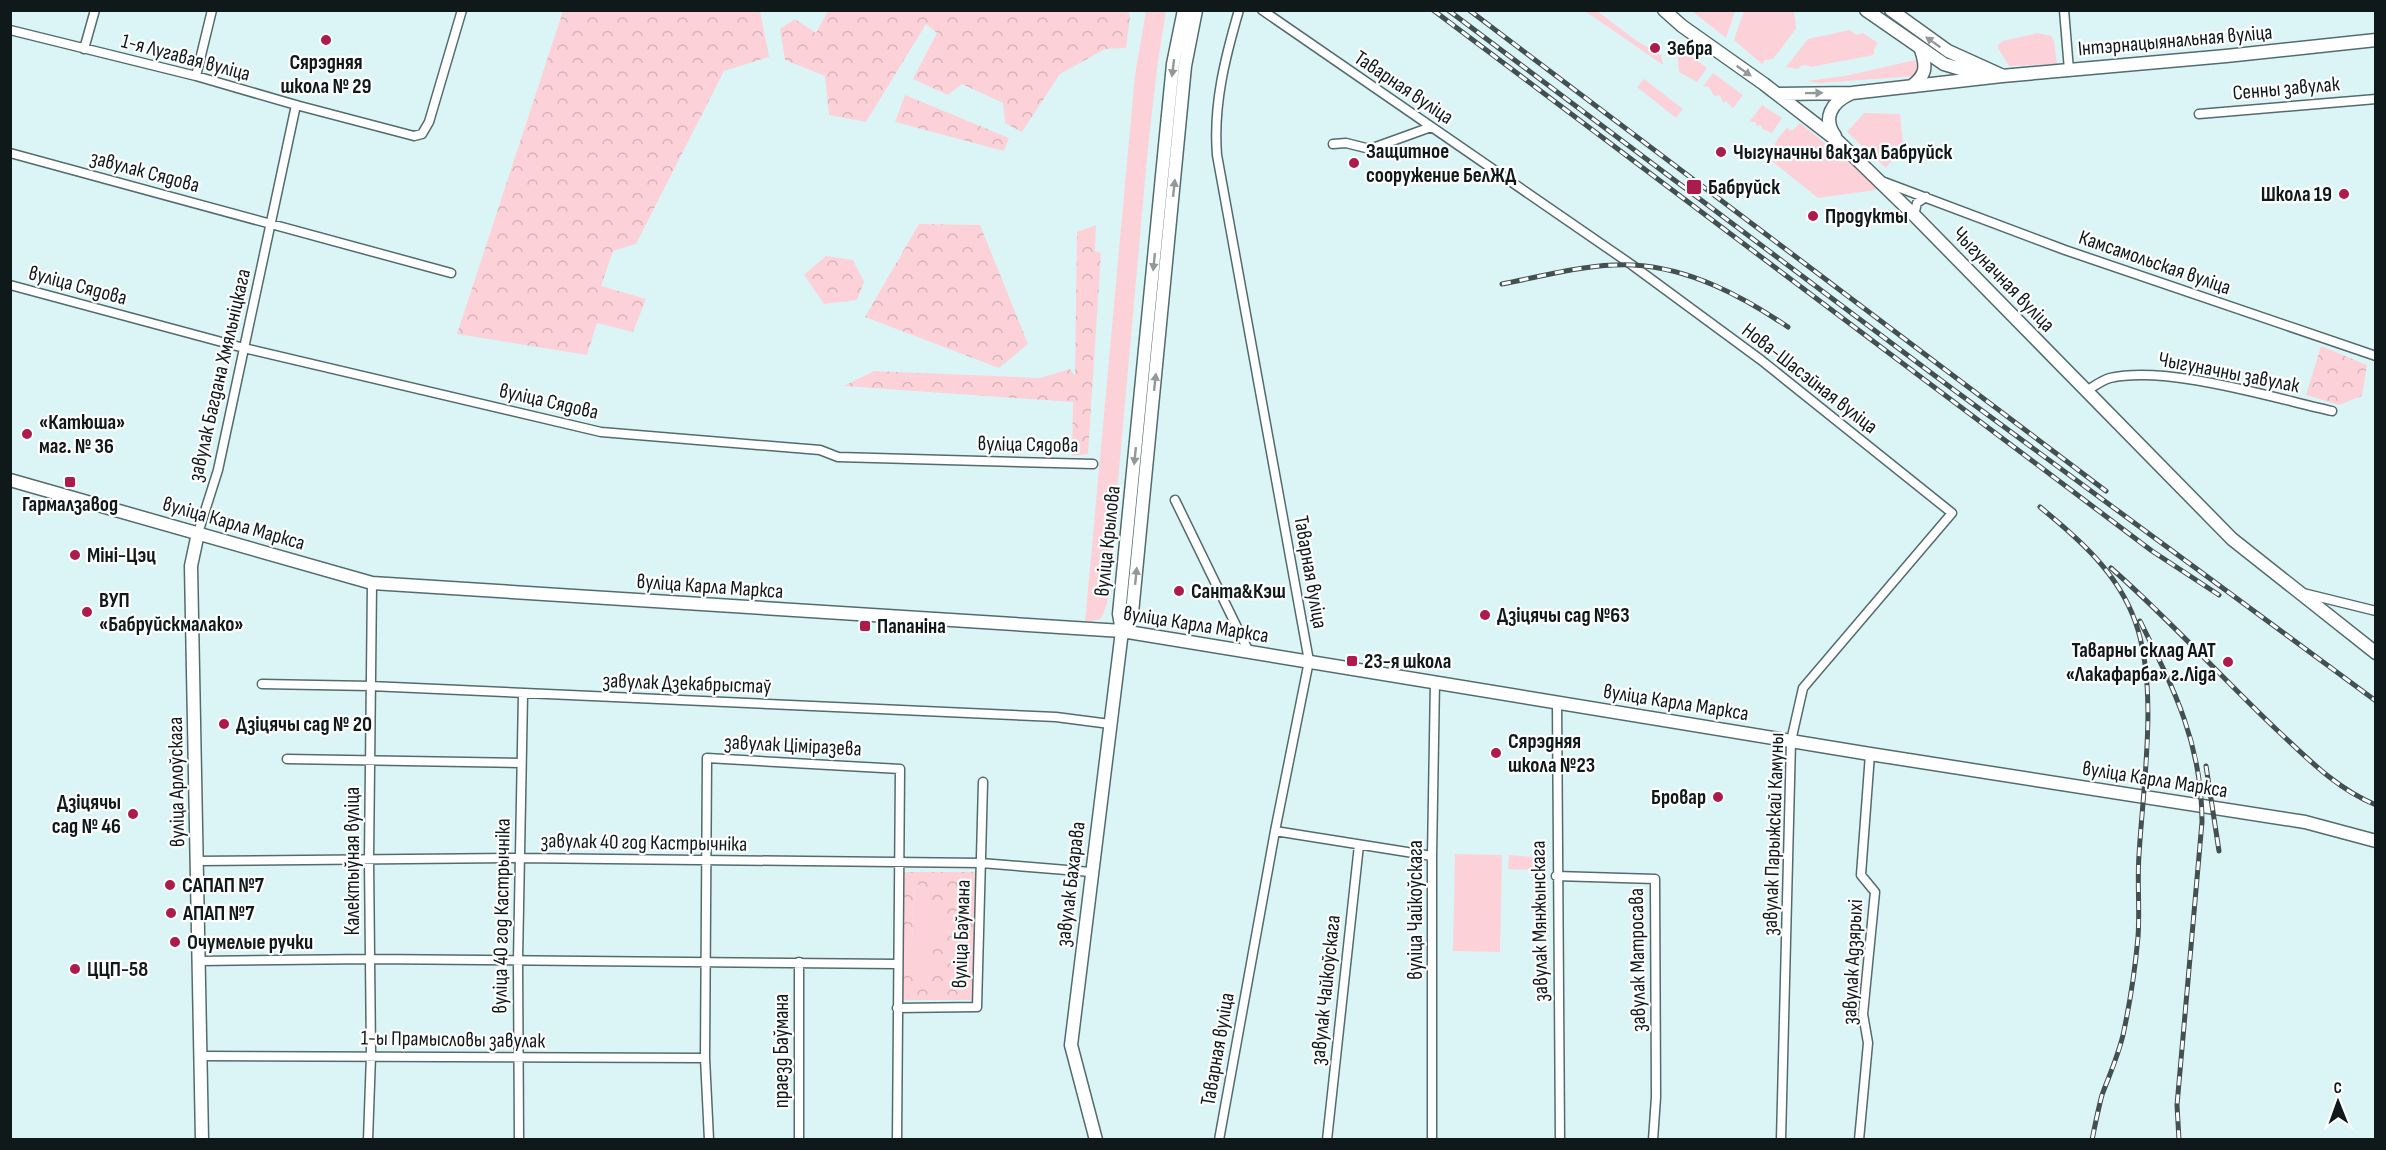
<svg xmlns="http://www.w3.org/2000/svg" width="2386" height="1150" viewBox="0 0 2386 1150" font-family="'Sofia Sans Condensed',sans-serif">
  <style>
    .green { fill: #fcd2d8 }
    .forest { fill: url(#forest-crowns) }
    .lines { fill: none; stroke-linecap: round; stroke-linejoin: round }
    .street-casing { stroke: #546b6d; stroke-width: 11 }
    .secondary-casing { stroke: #546b6d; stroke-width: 15 }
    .street { stroke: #fff; stroke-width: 8 }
    .secondary { stroke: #fff; stroke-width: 12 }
    .rail-casing { stroke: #435051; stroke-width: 5 }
    .rail { stroke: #fff; stroke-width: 3; stroke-dasharray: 9; stroke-linecap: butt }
    .oneway { fill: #939898 }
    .poi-dot { fill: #ad1b4c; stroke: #fff; stroke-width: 2 }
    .labels { text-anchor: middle; stroke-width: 4.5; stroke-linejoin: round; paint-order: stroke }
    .street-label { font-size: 21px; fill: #10191a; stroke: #fff }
    .poi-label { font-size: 21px; font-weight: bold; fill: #10191a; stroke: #fff; text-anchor: start }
  </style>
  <defs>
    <pattern id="forest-crowns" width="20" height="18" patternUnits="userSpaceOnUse" patternTransform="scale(1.5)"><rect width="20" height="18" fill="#fcd2d8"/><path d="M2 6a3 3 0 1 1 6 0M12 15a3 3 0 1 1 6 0" fill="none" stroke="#d7b4b9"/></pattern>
  </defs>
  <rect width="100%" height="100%" fill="#dbf5f7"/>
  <!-- green -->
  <path class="green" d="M1146 11H1166L1158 61 1148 147 1107 604 1101 619 1085 622 1135 75Z
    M1585 11H1597L1637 41 1661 55 1663 65Z
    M1692 11H1735L1726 38Z
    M1744 11H1794L1796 29 1773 59 1765 60 1762 64 1734 40Z
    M1850 30 1856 35 1863 33 1878 43 1874 49V55L1811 67C1805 64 1802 64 1798 69L1786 67 1808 39Z
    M2038 33 2051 36 2054 41 2057 64 2009 66 1997 46 2003 41Z
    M1684 50 1707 68 1697 82 1679 72 1677 51Z
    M1915 60 1919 63V71L1915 76 1820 83 1807 81 1850 75Z
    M1713 73 1743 95 1733 108 1726 101 1724 103 1719 95 1714 96 1709 87 1703 86Z
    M1644 79 1683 109 1676 118 1637 87Z
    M1762 105 1782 118 1772 133 1762 129 1761 125 1757 126 1755 122H1749Z
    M1864 113 1900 114 1903 145 1886 168 1847 132Z
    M1800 123 1878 186 1876 190 1818 198 1768 158 1778 138 1787 128 1792 131Z
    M1455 854 1502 855 1500 952 1453 951Z
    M1509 855 1535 857V870L1508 869Z
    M915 884 933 890 951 923 949 933H929L937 972 927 977 903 970V944L912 941Z"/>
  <!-- forest -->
  <path class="forest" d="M563 11H760L769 57 724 71 636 244 613 251 601 286 646 299 633 332 597 323 587 355 457 334Z
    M828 11 1128 10 1130 17 1126 48 1105 49 1060 74 1022 132 1005 123 1003 103 962 84 948 95 913 79 937 33 926 24 866 122 829 115 825 76 785 60 780 29 795 19 816 33Z
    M905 95 1009 138 1004 151 895 122Z
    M919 224 980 225 1028 344 999 368 865 317Z
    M1096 225 1095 251 1101 253 1088 454 1072 456 1073 402 844 386 874 371 1040 378 1070 369 1075 376 1077 232Z
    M826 256 853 260 864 282 857 300 824 304 804 275Z
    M2321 346 2367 365 2362 396 2339 405 2306 395Z
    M904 872H975L973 1000H903V970L927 977 936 972 929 933H949L951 924 928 916 933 890 915 884 912 941 903 944Z"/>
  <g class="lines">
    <defs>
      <path id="street" d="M1262 10 1632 265 1761 360 1952 513 1803 688 1791 741 1781 1140
        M2064 10 2069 70
        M10 30 196 76 296 105 414 136 422 134 429 122 462 10
        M84 49 95 10
        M196 76 212 10
        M2199 114 2376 99
        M1333 144 1346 143 1370 149 1431 127
        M10 153 451 273
        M1884 182 2065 250 2376 356
        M1914 215 1917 203 1926 197
        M10 285 244 348 601 432 820 450 838 457 1093 464
        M2086 391C2093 387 2102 380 2110 378 2168 365 2273 398 2332 411
        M1175 500 1249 652
        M198 533 218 470 296 105
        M2303 593 2376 611
        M262 684 370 686 1056 717 1110 724
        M1557 703 1560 1140
        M287 759 521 763
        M1275 831 1432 856
        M197 861 520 858 981 863 1091 872
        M1556 876 1655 879 1656 1097 1653 1140
        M199 961 371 959 897 964
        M897 1008 977 1007 983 782
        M200 1056 705 1058
        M368 1140 371 1055 369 859 372 583
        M519 1140 518 960 523 694
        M709 1140 705 1058 707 758 900 769 897 1140
        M799 1140V962
        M1219 1140 1275 831 1309 661 1217 155C1213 105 1225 58 1239 10
        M1327 1140 1359 845
        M1432 1140V856L1435 681
        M1859 1140 1868 1043 1863 1014 1875 892 1861 875 1870 754"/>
      <path id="secondary" d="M1664 10 1682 26 1764 84 1839 142 1914 215 2232 539 2376 653
        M1866 10 1944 64 1977 74
        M1891 10 1948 51 2001 75
        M1912 86C1926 75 1927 67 1921 50
        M1777 94 1852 93 2002 76 2226 56 2376 40
        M1835 136C1822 118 1832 102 1850 94
        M10 480 372 583 1122 631 1870 754 2305 822 2376 841
        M198 533 191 566 202 1140
        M1122 631 1132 613 1185 66 1196 10
        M1096 1140 1071 1045 1122 631 1119 614 1173 64 1184 10"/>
    </defs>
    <!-- street casing -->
    <use href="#street" class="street-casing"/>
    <!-- secondary casing -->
    <use href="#secondary" class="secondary-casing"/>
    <!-- street -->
    <use href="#street" class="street"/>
    <!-- secondary -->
    <use href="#secondary" class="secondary"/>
    <defs>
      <path id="rail" d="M1433 10 2152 551 2219 595
        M1448 10 1954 390 2376 701
        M1469 10 2106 491
        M1502 284C1544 276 1589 263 1633 265 1690 268 1742 296 1788 327
        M2040 507C2079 539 2118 573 2135 621 2159 687 2143 785 2139 855 2137 882 2140 910 2138 937 2135 970 2130 1003 2123 1035 2118 1056 2109 1076 2102 1095 2098 1110 2095 1125 2092 1140
        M2111 568C2170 620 2222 678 2278 731 2308 759 2337 789 2376 805
        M2140 621C2174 689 2202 744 2202 822L2177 1105 2179 1140
        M2206 766 2219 851"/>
    </defs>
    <!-- rail casing -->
    <use href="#rail" class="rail-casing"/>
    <!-- rail -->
    <use href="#rail" class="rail"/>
  </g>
  <!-- one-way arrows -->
  <defs><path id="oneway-solid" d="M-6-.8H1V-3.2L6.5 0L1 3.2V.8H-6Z" transform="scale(1.5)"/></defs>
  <g class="oneway">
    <use href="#oneway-solid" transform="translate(1933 42) rotate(-145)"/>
    <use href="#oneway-solid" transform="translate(1173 68) rotate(97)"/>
    <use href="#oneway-solid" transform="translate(1744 71) rotate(35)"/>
    <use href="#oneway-solid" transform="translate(1814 93) rotate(-1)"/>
    <use href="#oneway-solid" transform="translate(1174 188) rotate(-84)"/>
    <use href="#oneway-solid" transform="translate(1154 262) rotate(96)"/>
    <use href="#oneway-solid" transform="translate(1155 382) rotate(-84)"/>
    <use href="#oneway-solid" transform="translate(1135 456) rotate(96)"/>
    <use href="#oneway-solid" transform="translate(1136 576) rotate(-84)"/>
  </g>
  <!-- markers -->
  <g class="poi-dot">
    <circle cx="326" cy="40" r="6"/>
    <circle cx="1655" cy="48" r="6"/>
    <circle cx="1721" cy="152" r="6"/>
    <circle cx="1354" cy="163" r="6"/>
    <rect x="1686" y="179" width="16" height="16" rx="3"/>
    <circle cx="2344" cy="194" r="6"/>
    <circle cx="1813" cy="216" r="6"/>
    <circle cx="27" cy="434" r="6"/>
    <rect x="64" y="476" width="12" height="12" rx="3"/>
    <circle cx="75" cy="555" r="6"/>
    <circle cx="1179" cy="591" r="6"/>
    <circle cx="87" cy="612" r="6"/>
    <circle cx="1485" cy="615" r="6"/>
    <rect x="859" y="620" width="12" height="12" rx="3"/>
    <rect x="1346" y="655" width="12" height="12" rx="3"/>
    <circle cx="2228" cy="662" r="6"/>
    <circle cx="224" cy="724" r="6"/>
    <circle cx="1496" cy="753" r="6"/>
    <circle cx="1718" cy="797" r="6"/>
    <circle cx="133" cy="814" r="6"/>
    <circle cx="170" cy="885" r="6"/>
    <circle cx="171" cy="913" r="6"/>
    <circle cx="175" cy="942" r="6"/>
    <circle cx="75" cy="969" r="6"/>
  </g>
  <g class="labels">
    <!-- street labels -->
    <g class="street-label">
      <text transform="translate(2175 40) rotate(-5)" y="7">Інтэрнацыянальная вуліца</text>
      <text transform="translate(186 57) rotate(15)" y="7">1-я Лугавая вуліца</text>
      <text transform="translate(1404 87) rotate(34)" y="7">Таварная вуліца</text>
      <text transform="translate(2286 88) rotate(-5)" y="7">Сенны завулак</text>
      <text transform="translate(145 171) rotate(15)" y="7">завулак Сядова</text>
      <text transform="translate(2155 262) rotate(19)" y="7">Камсамольская вуліца</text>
      <text transform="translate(2004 279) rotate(46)" y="7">Чыгуначная вуліца</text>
      <text transform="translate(78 285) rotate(15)" y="7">вуліца Сядова</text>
      <text transform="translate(2229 372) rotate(11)" y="7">Чыгуначны завулак</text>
      <text transform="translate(219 375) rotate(-77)" y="7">завулак Багдана Хмяльніцкага</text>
      <text transform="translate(1810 378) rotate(38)" y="7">Нова-Шасэйная вуліца</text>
      <text transform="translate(549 401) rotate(13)" y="7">вуліца Сядова</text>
      <text transform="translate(1028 444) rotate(1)" y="7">вуліца Сядова</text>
      <text transform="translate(234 523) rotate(16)" y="7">вуліца Карла Маркса</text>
      <text transform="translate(1107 541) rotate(-84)" y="7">вуліца Крылова</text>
      <text transform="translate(1311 572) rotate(80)" y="7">Таварная вуліца</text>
      <text transform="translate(710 586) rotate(4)" y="7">вуліца Карла Маркса</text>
      <text transform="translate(1196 624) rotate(9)" y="7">вуліца Карла Маркса</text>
      <text transform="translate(687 683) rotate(2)" y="7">завулак Дзекабрыстаў</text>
      <text transform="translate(1676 702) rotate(9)" y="7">вуліца Карла Маркса</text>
      <text transform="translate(793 745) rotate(3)" y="7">завулак Ціміразева</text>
      <text transform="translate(2155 779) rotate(9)" y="7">вуліца Карла Маркса</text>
      <text transform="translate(176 782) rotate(-91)" y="7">вуліца Арлоўскага</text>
      <text transform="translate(1773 834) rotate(-88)" y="7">завулак Парыжскай Камуны</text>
      <text transform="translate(644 842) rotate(1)" y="7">завулак 40 год Кастрычніка</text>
      <text transform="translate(352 861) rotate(-90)" y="7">Калектыўная вуліца</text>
      <text transform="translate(1070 884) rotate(-83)" y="7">завулак Бахарава</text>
      <text transform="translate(1415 910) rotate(-90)" y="7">вуліца Чайкоўскага</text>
      <text transform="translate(501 916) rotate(-89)" y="7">вуліца 40 год Кастрычніка</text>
      <text transform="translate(1539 921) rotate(-91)" y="7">завулак Мянжынскага</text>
      <text transform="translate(961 934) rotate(-88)" y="7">вуліца Баўмана</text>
      <text transform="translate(1637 960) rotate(-91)" y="7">завулак Матросава</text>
      <text transform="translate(1852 962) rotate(-87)" y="7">завулак Адзярыхі</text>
      <text transform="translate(1325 990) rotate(-84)" y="7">завулак Чайкоўскага</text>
      <text transform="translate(453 1039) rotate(1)" y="7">1-ы Прамысловы завулак</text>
      <text transform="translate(1217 1049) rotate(-80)" y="7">Таварная вуліца</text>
      <text transform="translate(781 1051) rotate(-90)" y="7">праезд Баўмана</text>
    </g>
    <!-- poi labels -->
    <g class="poi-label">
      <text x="1667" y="55">Зебра</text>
      <text x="326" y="69" text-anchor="middle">Сярэдняя<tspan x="326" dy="24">школа № 29</tspan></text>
      <text x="1366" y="158">Защитное<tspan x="1366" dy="24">сооружение БелЖД</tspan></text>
      <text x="1733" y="159">Чыгуначны вакзал Бабруйск</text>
      <text x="1708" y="194">Бабруйск</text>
      <text x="2332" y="201" text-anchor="end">Школа 19</text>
      <text x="1825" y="223">Продукты</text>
      <text x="39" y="429">«Катюша»<tspan x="39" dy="24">маг. № 36</tspan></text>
      <text x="70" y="511" text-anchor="middle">Гармалзавод</text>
      <text x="87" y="562">Міні-Цэц</text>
      <text x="1191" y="598">Санта&amp;Кэш</text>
      <text x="99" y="607">ВУП<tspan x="99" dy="24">«Бабруйскмалако»</tspan></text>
      <text x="1497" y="622">Дзіцячы сад №63</text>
      <text x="877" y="633">Папаніна</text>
      <text x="2216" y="657" text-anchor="end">Таварны склад ААТ<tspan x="2216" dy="24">«Лакафарба» г.Ліда</tspan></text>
      <text x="1364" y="668">23-я школа</text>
      <text x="236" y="731">Дзіцячы сад № 20</text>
      <text x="1508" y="748">Сярэдняя<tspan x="1508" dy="24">школа №23</tspan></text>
      <text x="1706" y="804" text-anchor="end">Бровар</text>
      <text x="121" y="809" text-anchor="end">Дзіцячы<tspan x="121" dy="24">сад № 46</tspan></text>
      <text x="182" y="892">САПАП №7</text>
      <text x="183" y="920">АПАП №7</text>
      <text x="187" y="949">Очумелые ручки</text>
      <text x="87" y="976">ЦЦП-58</text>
    </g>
  </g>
  <!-- border -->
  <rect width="2386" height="1150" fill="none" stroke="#10191a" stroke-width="24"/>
  <!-- north arrow -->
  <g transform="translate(2338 1102) rotate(359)" stroke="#ffffff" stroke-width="4.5" paint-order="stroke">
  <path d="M0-4.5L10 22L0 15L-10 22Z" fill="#10191a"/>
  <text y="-9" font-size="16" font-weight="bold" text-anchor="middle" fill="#10191a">С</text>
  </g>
</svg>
